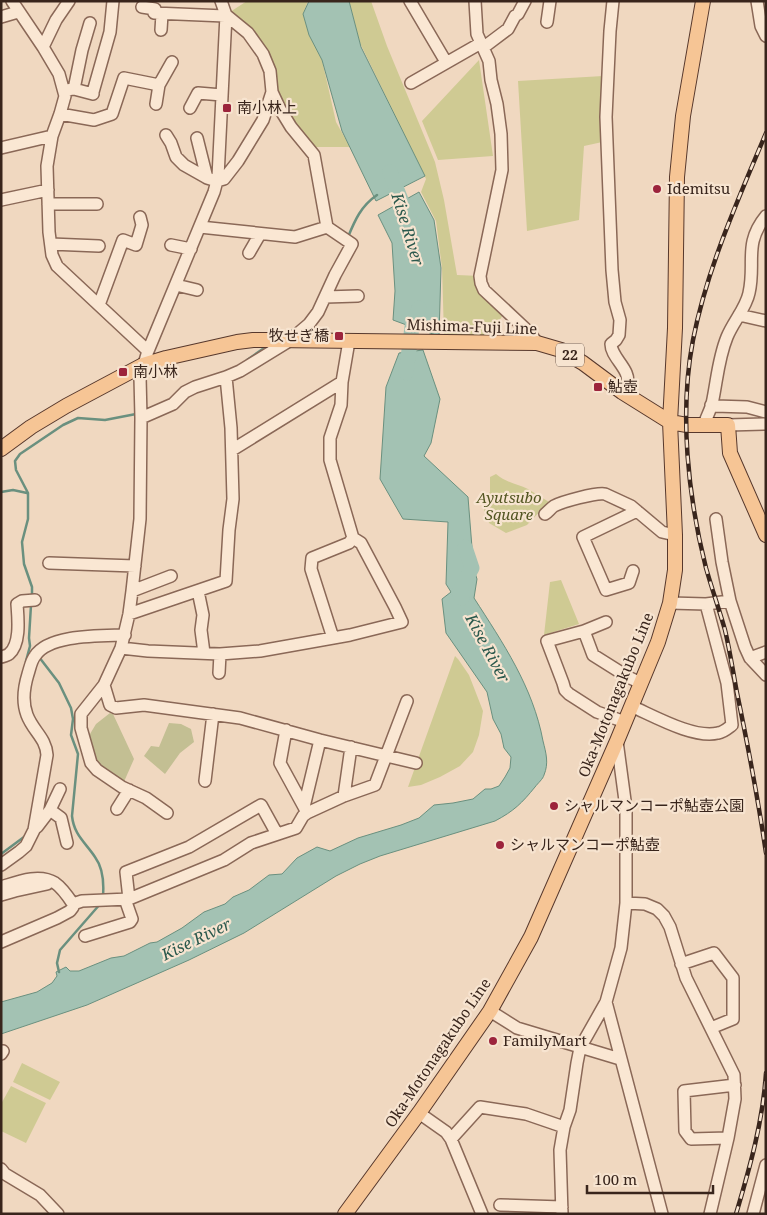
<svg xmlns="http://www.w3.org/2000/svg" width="767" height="1215" viewBox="0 0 767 1215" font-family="'Noto Serif','Noto Sans JP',serif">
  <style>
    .green { fill: #cfca93 }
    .cemetery { fill: #c3bf93 }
    .water { fill: #a3c2b3; stroke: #6a907f }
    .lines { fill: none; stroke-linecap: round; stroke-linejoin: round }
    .stream { stroke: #6a907f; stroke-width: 2.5 }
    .river { stroke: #a3c2b3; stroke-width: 15 }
    .minor-casing { stroke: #8a6857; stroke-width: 14 }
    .major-casing { stroke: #57382c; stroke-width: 16 }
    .minor { stroke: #fae7d3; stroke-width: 11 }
    .major { stroke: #f6c595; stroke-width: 14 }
    .rail-casing { stroke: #39251c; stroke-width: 4.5 }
    .rail { stroke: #f7e4d0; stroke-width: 2.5; stroke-dasharray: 8; stroke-linecap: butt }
    .poi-dot { fill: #9c243c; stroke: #f7e4d0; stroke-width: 2 }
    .labels { text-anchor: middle; stroke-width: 4.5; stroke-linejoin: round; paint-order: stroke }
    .shield { fill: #f7e4d0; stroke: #725e52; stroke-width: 1 }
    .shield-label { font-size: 14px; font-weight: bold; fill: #39251c }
    .poi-label { font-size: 15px; fill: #39251c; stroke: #f7e4d0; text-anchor: start }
    .street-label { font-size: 15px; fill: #39251c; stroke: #f7e4d0 }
    .park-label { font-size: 15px; font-style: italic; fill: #535622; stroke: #f7e4d0 }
    .water-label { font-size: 16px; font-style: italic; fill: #2b594d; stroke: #f7e4d0 }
  </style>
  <rect width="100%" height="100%" fill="#f0d8c0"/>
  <!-- green -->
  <path class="green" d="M247 1H308L303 14 309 35 322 60 336 122 350 147H311L276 95 256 34 230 12Z
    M349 1H371L387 46 435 162 444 200 457 275 480 276 505 312 491 333 483 336 444 335 442 268 436 221 421 192 426 179 360 43Z
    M479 60 493 156 438 160 422 121Z
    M603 76 607 141 584 146 579 220 527 231 518 81Z
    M496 474C505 482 517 484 528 489 535 493 542 498 549 502L527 525 506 533 489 523 484 510 485 498 490 492V477Z
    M561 580 579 624 544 635 550 582Z
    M455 656 458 659 469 675 483 711 479 735 473 752 460 766 440 777 421 785 408 787Z
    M22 1063 60 1082 50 1100 13 1082Z
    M11 1086 46 1103 26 1143 1 1131V1104Z"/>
  <!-- cemetery -->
  <path class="cemetery" d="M110 713 113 714 134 759 123 784 99 767 87 739 96 724Z
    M169 723 181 724 191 729 194 742 180 753 165 774 144 756 151 746 159 747Z"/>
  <!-- water -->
  <path class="water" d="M309 1H349L361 47 425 176 376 201 342 131 322 60 309 35 303 14Z
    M419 192 434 220 441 268 439 336 412 327 393 320 395 291 392 243 378 215Z
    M423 350 440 399 431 443 424 456 468 497 473 560 466 577 455 588 475 573 477 579 474 598C503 643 533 687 543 741 546 753 549 763 544 775 543 779 538 783 535 787 522 803 514 811 495 821L380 856 360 864 336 876 244 933 189 960 87 1005 1 1034V1002L37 992 52 983 57 976 56 972 66 967 70 971H79L111 958 124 956 150 943 157 942 182 928 204 912 225 904 233 897 249 890 269 875 282 874 297 858 317 847 330 851 358 838 401 825 419 818 434 805 453 803 473 799 485 789H491L499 786 505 777 510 768 511 757 504 748 501 734 493 719 487 692 446 633 442 599 451 592 446 584 448 522 403 519 380 479 386 387 399 353Z"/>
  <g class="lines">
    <!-- stream -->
    <path class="stream" d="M348 237C355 220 361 206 377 195
      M284 334 297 328
      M247 360 267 346
      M1 492 13 490 27 493
      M32 597V587L24 564 22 542 28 519V493L16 470 15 461 20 454 63 425 78 418 105 420 136 414
      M39 657 59 683 71 708 73 719 71 735 78 754 72 816C74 835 85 842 95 857 103 868 104 883 103 896
      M26 661 30 646 29 638 31 605
      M1 854 28 834
      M59 972 57 963 60 950 101 903"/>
    <!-- river -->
    <path class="river" d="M390 172 409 220
      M406 373 412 327 419 308
      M462 598 459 592 472 568 465 547"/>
    <defs>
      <path id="minor" d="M12 1 43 47 59 74 65 96 60 114 52 136 47 166 49 232 52 255 57 266 148 351
        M221 1 226 15 218 177 214 192 148 351 140 377 141 418 140 519 132 591 129 614 121 648 104 685 110 705 116 708 144 705 240 718 320 740 416 763
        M410 1 446 62
        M475 1 477 34 489 61 491 80 497 104 501 134 502 170 480 276 481 283 484 290 530 333 537 343
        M613 1 610 31 606 117 612 270 615 302 620 320 619 335 616 340 611 344C611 358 632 370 627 385 626 388 624 390 622 392
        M757 1 761 26 766 36
        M142 7 155 9 154 13 225 16
        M1 17 18 12
        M547 22 550 1
        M161 30 162 14
        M43 47 56 20 69 1
        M484 47 508 29 515 16 518 14 525 1
        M411 83 481 43
        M74 89 93 94V92L110 32 113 1
        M66 90 74 89 82 50 90 23
        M156 104 159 85 172 62
        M190 108 198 93 222 95
        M60 114 94 120 112 114 124 78 159 85
        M166 135 171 143 176 157 184 165 207 178
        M197 138 207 178 217 181 224 179 238 161 263 120 272 92
        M1 148 52 136
        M1 200 48 190
        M48 204H97
        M200 227 295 237 327 227
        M51 244 99 246
        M171 245 191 249
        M249 253 260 234
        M176 285 197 290
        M325 297 358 296
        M99 305 123 240 136 245 142 225 140 217
        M739 315 766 321
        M711 405 715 406 747 407 766 412
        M141 418 173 404 185 392 195 387 226 377 240 371 289 341 309 324 318 312 335 275 352 244 327 227 314 155 291 127 280 109 272 92 270 71 263 54 248 33 226 15
        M704 425C706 418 710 411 712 404 717 381 718 359 727 337 733 322 746 308 749 293 756 263 743 244 766 216
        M728 425 766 424
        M232 450 342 382
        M545 514C548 512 551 508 554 506 561 502 597 492 605 494L631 506 662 532 675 535
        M716 519 722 562 730 601
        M49 563 135 566
        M633 571 629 583 606 590 583 537 637 511
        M132 591 171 576
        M198 591 203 615 201 630 204 653
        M670 603 706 604 730 601 745 647 750 658 766 675
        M129 614 226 581 229 530 233 499 231 428 226 377
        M606 622 584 631 547 641 563 683 565 690 569 694 597 712 625 722
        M584 631 593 655 628 677 641 683
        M333 638 311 569 312 558 349 543 353 538
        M121 648 148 651 220 654 260 651 350 635 402 622 395 607 361 543 353 538 330 460V438L341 405 342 382 349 341
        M1 657C2 657 8 655 9 654 21 644 18 618 17 604L22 601 35 600
        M750 658 766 652
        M219 673 220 654
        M104 685 81 714V728L91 763 97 770 122 787 146 798 167 813
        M631 706C654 716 694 739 718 733 724 732 728 728 732 725L727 683 706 604
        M286 730 280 763 304 807
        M205 781 213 714
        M344 796 351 747
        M117 809 129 790
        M305 809 304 807 320 740
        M50 810 60 789
        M37 827 50 810 61 818 67 843
        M1 865 19 852 26 846 34 830 47 755C46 738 33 731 27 715 22 702 24 687 28 674 30 668 31 661 35 656 49 634 101 636 125 635
        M1 887C17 882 39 873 55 883 61 887 69 898 73 904L82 901 129 899 224 860 251 843 296 828 303 816 307 813 344 796 375 785 407 701
        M1 895 15 891 47 884 49 881
        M129 899 126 872 189 847 261 805 277 834
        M626 903 645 904 657 909 664 916 670 927 686 978 734 1075 735 1099 728 1138 710 1214
        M85 936 130 922 132 919 125 899
        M1 942 57 918 70 911 73 907V904
        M681 964 714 953 733 978V1019L711 1028
        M606 1002 662 1214
        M490 1011 517 1028 620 1059
        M1 1054 3 1051
        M419 1113 446 1132 451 1139 482 1214
        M728 1138 691 1139 685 1131 684 1091 735 1085
        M451 1139 480 1107 526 1114 564 1127
        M1 1169 5 1174 40 1195 58 1214
        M500 1205 562 1207
        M562 1214 560 1150 564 1127 570 1110 577 1063 580 1048 606 1002 621 948 626 903V808L617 741
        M753 1214 766 1165"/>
      <path id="major" d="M1 449 31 427 66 406 143 365 166 358 237 342 253 340H271L537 343 561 350 583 363 622 392 670 422 687 425H728L730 453 766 535
        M345 1214 419 1113 490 1011 531 937 617 741 658 642 670 603 675 570V535L670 422 675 328 677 177 683 116 703 1"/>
    </defs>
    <!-- minor casing -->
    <use href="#minor" class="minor-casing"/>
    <!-- major casing -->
    <use href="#major" class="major-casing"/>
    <!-- minor -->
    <use href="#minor" class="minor"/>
    <!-- major -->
    <use href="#major" class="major"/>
    <defs>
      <path id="rail" d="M766 133C738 200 707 268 693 340 679 413 688 497 706 568 712 589 719 609 725 630 730 651 733 672 737 693 748 746 758 799 766 853
        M736 1214C750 1167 763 1121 766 1073"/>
    </defs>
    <!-- rail casing -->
    <use href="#rail" class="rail-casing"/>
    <!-- rail -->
    <use href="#rail" class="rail"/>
  </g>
  <!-- markers -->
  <g class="poi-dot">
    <rect x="222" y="103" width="10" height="10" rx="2.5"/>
    <circle cx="657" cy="189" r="5"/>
    <rect x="334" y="331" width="10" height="10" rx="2.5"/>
    <rect x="118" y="367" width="10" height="10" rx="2.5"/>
    <rect x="593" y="382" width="10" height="10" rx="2.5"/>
    <circle cx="554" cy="806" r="5"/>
    <circle cx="500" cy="845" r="5"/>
    <circle cx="493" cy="1041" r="5"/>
  </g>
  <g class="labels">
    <!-- shield labels -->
    <rect class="shield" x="556" y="343.5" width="28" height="23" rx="4"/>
    <g class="shield-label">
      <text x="570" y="360">22</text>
    </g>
    <!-- poi labels -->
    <g class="poi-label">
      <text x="237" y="113">南小林上</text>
      <text x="667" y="194">Idemitsu</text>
      <text x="329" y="341" text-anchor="end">牧せぎ橋</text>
      <text x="133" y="377">南小林</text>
      <text x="608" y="392">鮎壺</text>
      <text x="564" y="811">シャルマンコーポ鮎壺公園</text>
      <text x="510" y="850">シャルマンコーポ鮎壺</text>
      <text x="503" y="1046">FamilyMart</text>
    </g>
    <!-- street labels -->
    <g class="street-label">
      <text transform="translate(472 327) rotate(2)" y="5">Mishima-Fuji Line</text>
      <text transform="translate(616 695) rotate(-68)" y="5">Oka-Motonagakubo Line</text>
      <text transform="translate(438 1053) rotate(-56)" y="5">Oka-Motonagakubo Line</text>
    </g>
    <!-- park labels -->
    <g class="park-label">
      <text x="509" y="503">Ayutsubo<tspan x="509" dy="17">Square</tspan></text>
    </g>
    <!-- water labels -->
    <g class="water-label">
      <text transform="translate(408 229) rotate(73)" y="6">Kise River</text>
      <text transform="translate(488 648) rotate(62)" y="6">Kise River</text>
      <text transform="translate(196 939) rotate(-26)" y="6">Kise River</text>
    </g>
  </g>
  <!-- border -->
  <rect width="767" height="1215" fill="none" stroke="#39251c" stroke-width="5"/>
  <!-- scale -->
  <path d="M587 1185v8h126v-8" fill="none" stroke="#39251c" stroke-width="2.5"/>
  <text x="594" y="1185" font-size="15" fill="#39251c" stroke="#f7e4d0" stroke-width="4" paint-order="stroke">100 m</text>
</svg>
